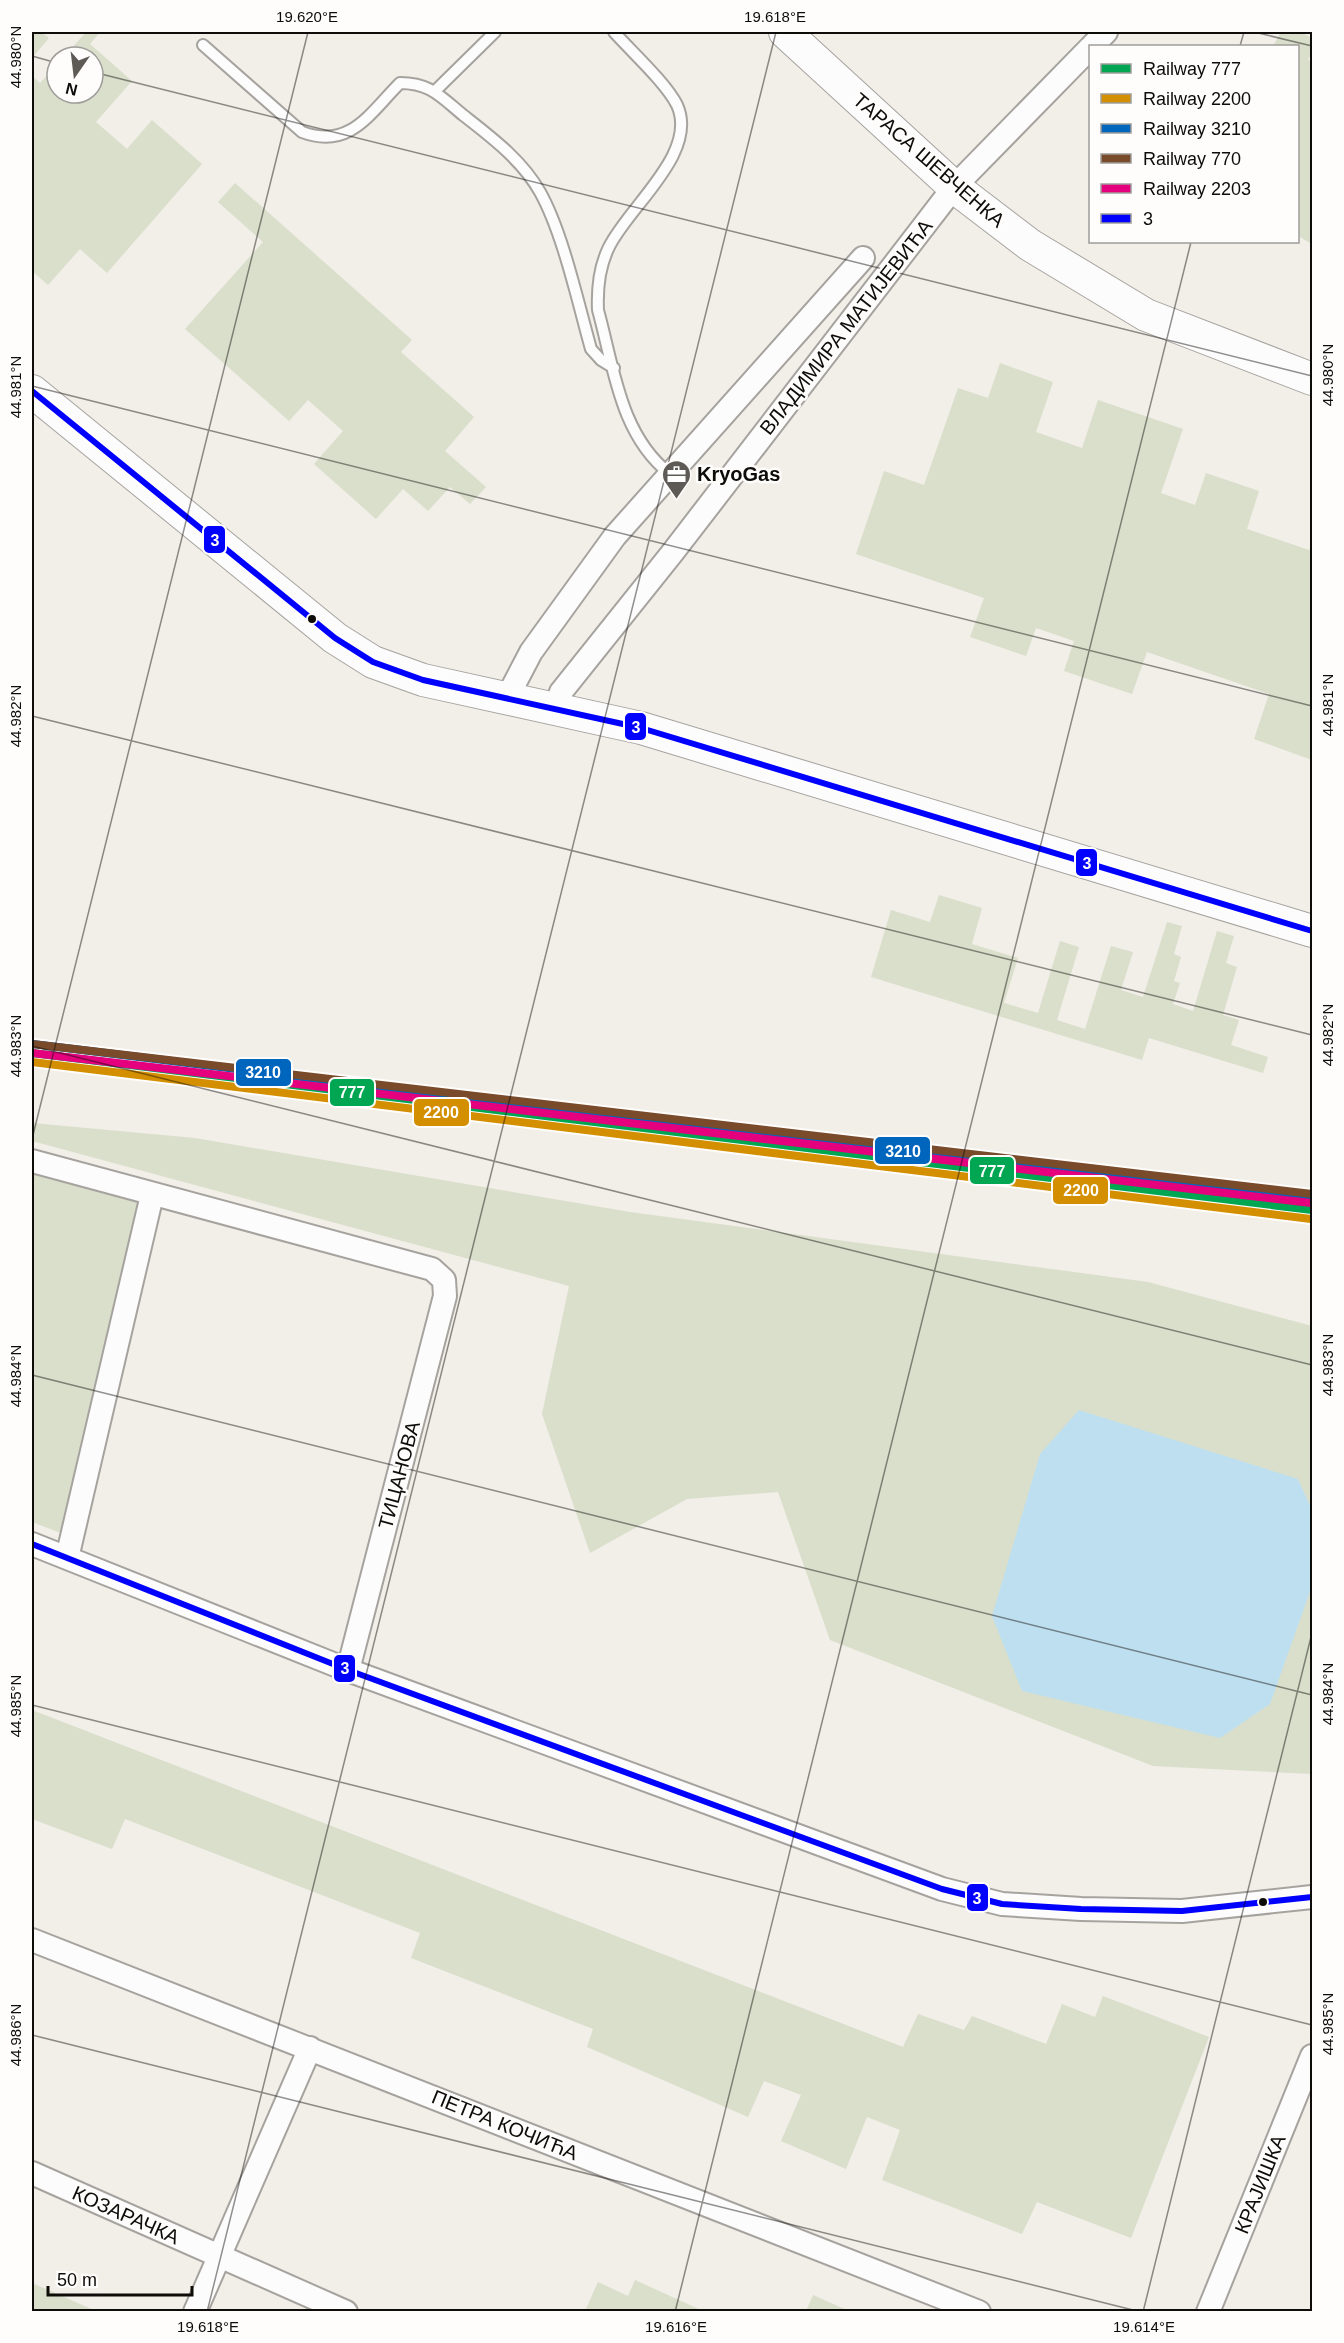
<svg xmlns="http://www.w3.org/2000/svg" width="1344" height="2343" viewBox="0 0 1344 2343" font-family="Helvetica,sans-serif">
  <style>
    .green { fill: #d9dfcb }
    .water { fill: #bedff0 }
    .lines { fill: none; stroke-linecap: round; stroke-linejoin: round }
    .lane-casing { stroke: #a6a39f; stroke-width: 14 }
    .street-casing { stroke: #a6a39f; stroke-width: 26 }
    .secondary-casing { stroke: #a6a39f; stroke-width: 34 }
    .lane { stroke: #fdfcfc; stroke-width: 10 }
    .street { stroke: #fdfcfc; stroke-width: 22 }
    .secondary { stroke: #fdfcfc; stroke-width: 32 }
    .bus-1-casing { stroke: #fefdfb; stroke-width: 10 }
    .bus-1 { stroke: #00f; stroke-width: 6 }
    .rail-1-casing { stroke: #fefdfb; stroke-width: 12 }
    .rail-2-casing { stroke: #fefdfb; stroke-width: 12 }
    .rail-3-casing { stroke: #fefdfb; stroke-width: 12 }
    .rail-4-casing { stroke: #fefdfb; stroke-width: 12 }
    .rail-5-casing { stroke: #fefdfb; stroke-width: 12 }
    .rail-1 { stroke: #00a651; stroke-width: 8 }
    .rail-2 { stroke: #d48f01; stroke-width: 8 }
    .rail-3 { stroke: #0065bd; stroke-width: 8 }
    .rail-4 { stroke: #7a4b2a; stroke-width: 8 }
    .rail-5 { stroke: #e5007d; stroke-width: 8 }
    .ticks { fill: none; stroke: #0e0c09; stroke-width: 1.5; stroke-opacity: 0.45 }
    .bus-dot { fill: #0e0c09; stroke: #fefdfb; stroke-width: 2 }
    .labels { text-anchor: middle; stroke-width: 5; stroke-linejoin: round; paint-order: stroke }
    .street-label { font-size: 20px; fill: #0e0c09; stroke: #fefdfb }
    .poi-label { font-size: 20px; font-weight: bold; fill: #0e0c09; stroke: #fefdfb; text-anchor: start }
    .line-badge { stroke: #fefdfb; stroke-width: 2 }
    .badge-label { font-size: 16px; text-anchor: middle; font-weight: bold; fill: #fff }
    .neatline { fill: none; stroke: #0e0c09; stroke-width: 2 }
    .ticks-label { font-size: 15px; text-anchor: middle; fill: #0e0c09 }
  </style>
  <rect width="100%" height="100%" fill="#f2eee8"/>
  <!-- green -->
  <path class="green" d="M32 32H41L49 38 32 58Z
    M86 32H100L90 44 132 81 96 122 127 149 152 120 202 164 107 273 80 249 48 285 32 271V76L40 83 57 65V93H93V57H64Z
    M1281 32H1300L1312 38V52L1308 60 1312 62V244L1298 236V46H1273Z
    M235 183 412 340 401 352 474 417 445 451 486 487 470 504 450 487 428 511 403 489 376 519 314 464 343 431 308 400 289 421 185 329 263 242 218 202Z
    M1000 363 1053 382 1036 432 1082 448 1098 400 1183 429 1161 493 1195 505 1206 473 1259 491 1247 529 1309 550 1312 542V760L1254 739 1269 694 1147 652 1132 694 1064 671 1074 641 1036 628 1026 656 970 637 984 598 856 554 884 471 924 485 958 388 988 398Z
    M939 895 982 908 972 944 1018 958 1004 1003 1038 1013 1060 941 1079 947 1057 1020 1085 1029 1111 946 1133 952 1121 990 1143 997 1167 922 1182 926 1174 954 1181 957 1174 981 1180 983 1173 1004 1193 1011 1217 931 1234 936 1226 963 1237 967 1223 1015 1239 1020 1231 1045 1268 1057 1263 1073 1149 1038 1142 1060 871 977 891 910 930 922Z
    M32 1123 195 1138 630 1212 1148 1282 1312 1326V1774L1153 1766 830 1640 778 1492 687 1499 590 1553 542 1414 569 1286 32 1141Z
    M32 1172 151 1202 61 1533 32 1522Z
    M32 1710 903 2047 918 2014 964 2030 972 2016 1046 2044 1062 2004 1095 2017 1103 1996 1209 2037 1131 2238 1037 2202 1022 2234 882 2180 900 2130 867 2117 846 2169 781 2141 801 2095 764 2081 748 2117 587 2047 593 2029 411 1958 420 1933 125 1819 112 1849 32 1819Z
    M635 2280 703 2311H585L598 2282 628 2296Z
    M32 2283 96 2311H32Z
    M813 2295 849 2311H806Z"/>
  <!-- water -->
  <path class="water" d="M1079 1410 1298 1479 1312 1510V1586L1270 1704 1220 1738 1022 1691 992 1616 1040 1454Z"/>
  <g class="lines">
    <defs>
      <path id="lane" d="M614 32C631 51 666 83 677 105 699 153 629 206 609 247 599 267 597 288 598 310 614 368 620 435 670 474
        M203 45 302 132C350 150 370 113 400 83 430 83 440 96 463 115 491 137 522 160 540 192 563 233 578 303 591 349L601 360 614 368
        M434 92 495 32"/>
      <path id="street" d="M1092 46 1106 32
        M507 698 531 652 615 536 863 258
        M556 707 561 692 673 552 954 187 1090 48
        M32 1161 432 1269 444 1280 445 1296 348 1670
        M32 1544 348 1670 942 1889 1002 1904 1081 1909 1182 1911 1312 1897
        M67 1558 152 1195
        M32 1940 979 2312
        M32 2173 346 2312
        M195 2312 310 2048
        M1208 2312 1312 2056"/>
      <path id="secondary" d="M785 32 954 187 1030 245 1146 315 1312 379
        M32 391 335 638 373 662 423 680 641 728 1312 931"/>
    </defs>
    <!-- lane casing -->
    <use href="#lane" class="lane-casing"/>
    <!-- street casing -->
    <use href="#street" class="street-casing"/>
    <!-- secondary casing -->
    <use href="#secondary" class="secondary-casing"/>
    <!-- lane -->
    <use href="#lane" class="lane"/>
    <!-- street -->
    <use href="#street" class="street"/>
    <!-- secondary -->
    <use href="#secondary" class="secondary"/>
    <defs>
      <path id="bus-1" d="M32 391 335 638 373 662 423 680 641 728 1312 931
        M32 1544 348 1670 942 1889 1002 1904 1081 1909 1182 1911 1312 1897"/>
    </defs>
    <!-- bus-1 casing -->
    <use href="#bus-1" class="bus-1-casing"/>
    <!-- bus-1 -->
    <use href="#bus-1" class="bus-1"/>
    <defs>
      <path id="rail-1" d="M32 1053 1312 1210"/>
      <path id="rail-2" d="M32 1062 1311 1219"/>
      <path id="rail-3" d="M33 1044 1312 1201"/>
      <path id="rail-4" d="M32 1044 1312 1194"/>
      <path id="rail-5" d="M32 1053 1311 1203"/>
    </defs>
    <!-- rail-1 casing -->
    <use href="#rail-1" class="rail-1-casing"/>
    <!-- rail-2 casing -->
    <use href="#rail-2" class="rail-2-casing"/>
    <!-- rail-3 casing -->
    <use href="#rail-3" class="rail-3-casing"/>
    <!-- rail-4 casing -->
    <use href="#rail-4" class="rail-4-casing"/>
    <!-- rail-5 casing -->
    <use href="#rail-5" class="rail-5-casing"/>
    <!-- rail-1 -->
    <use href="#rail-1" class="rail-1"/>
    <!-- rail-2 -->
    <use href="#rail-2" class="rail-2"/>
    <!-- rail-3 -->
    <use href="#rail-3" class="rail-3"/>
    <!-- rail-4 -->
    <use href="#rail-4" class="rail-4"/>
    <!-- rail-5 -->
    <use href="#rail-5" class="rail-5"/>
  </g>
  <!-- ticks -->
  <path class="ticks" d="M1254 32 1312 46M1240 46 1244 32M32 56 57 63M93 72 1312 376M32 386 1312 706M32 716 1312 1035M32 1046 1312 1365M32 1139 308 32M32 1375 1312 1695M32 1705 1312 2025M32 2035 1141 2312M207 2312 776 32M675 2312 1191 242M1143 2312 1312 1633"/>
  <!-- icons -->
  <defs>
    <symbol id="office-pin" viewBox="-11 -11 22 30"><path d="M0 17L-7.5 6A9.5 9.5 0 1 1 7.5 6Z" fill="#5e5b57" stroke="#fefdfb"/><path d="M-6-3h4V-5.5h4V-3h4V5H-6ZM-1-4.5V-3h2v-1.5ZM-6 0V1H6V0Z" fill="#fff"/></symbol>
  </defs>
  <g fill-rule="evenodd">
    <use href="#office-pin" x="660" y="458" width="33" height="45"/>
  </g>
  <!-- markers -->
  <g class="bus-dot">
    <circle cx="312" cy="619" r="5"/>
    <circle cx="1263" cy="1902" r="5"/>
  </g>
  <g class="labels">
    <!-- street labels -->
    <g class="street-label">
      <text transform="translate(929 160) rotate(41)" y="7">ТАРАСА ШЕВЧЕНКА</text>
      <text transform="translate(846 327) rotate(-52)" y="7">ВЛАДИМИРА МАТИЈЕВИЋА</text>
      <text transform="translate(399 1475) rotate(-75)" y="7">ТИЦАНОВА</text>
      <text transform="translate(505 2125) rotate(22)" y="7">ПЕТРА КОЧИЋА</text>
      <text transform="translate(1260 2184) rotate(-68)" y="7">КРАЈИШКА</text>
      <text transform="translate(126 2215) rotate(24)" y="7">КОЗАРАЧКА</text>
    </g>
    <!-- poi labels -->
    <g class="poi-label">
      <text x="697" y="481">KryoGas</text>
    </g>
  </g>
  <g class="line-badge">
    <rect x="203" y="525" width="23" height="29" rx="6" fill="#00f"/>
    <rect x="624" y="712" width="23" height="29" rx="6" fill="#00f"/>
    <rect x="1075" y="848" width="23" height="29" rx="6" fill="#00f"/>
    <rect x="235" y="1058" width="57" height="29" rx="6" fill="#0065bd"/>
    <rect x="329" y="1078" width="46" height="29" rx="6" fill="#00a651"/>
    <rect x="413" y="1098" width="57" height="29" rx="6" fill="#d48f01"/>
    <rect x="874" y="1136" width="57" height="29" rx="6" fill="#0065bd"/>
    <rect x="969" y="1156" width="46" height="29" rx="6" fill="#00a651"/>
    <rect x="1052" y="1176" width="57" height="29" rx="6" fill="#d48f01"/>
    <rect x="333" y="1654" width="23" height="29" rx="6" fill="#00f"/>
    <rect x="966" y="1883" width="23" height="29" rx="6" fill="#00f"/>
  </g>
  <g class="badge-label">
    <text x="215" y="546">3</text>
    <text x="636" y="733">3</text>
    <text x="1087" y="869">3</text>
    <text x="263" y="1078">3210</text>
    <text x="352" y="1098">777</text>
    <text x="441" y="1118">2200</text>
    <text x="903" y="1157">3210</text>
    <text x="992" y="1177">777</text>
    <text x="1081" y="1196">2200</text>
    <text x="345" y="1674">3</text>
    <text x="977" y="1904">3</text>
  </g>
  <!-- border -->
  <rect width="1344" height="2343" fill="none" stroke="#fefdfb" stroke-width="66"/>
  <!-- legend -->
  <rect x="1089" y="45" width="210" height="198" fill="#fefdfb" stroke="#9e9d9a" stroke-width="1.5"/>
  <rect x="1101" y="64" width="30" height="9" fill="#00a651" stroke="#9e9d9a" stroke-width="1.5"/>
  <text x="1143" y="75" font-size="18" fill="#0e0c09">Railway 777</text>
  <rect x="1101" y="94" width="30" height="9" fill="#d48f01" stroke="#9e9d9a" stroke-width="1.5"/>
  <text x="1143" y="105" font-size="18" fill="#0e0c09">Railway 2200</text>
  <rect x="1101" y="124" width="30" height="9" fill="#0065bd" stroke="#9e9d9a" stroke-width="1.5"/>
  <text x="1143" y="135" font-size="18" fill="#0e0c09">Railway 3210</text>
  <rect x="1101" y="154" width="30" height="9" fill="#7a4b2a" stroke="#9e9d9a" stroke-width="1.5"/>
  <text x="1143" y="165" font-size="18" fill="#0e0c09">Railway 770</text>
  <rect x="1101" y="184" width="30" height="9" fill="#e5007d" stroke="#9e9d9a" stroke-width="1.5"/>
  <text x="1143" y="195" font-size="18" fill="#0e0c09">Railway 2203</text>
  <rect x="1101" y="214" width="30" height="9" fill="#0000ff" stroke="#9e9d9a" stroke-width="1.5"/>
  <text x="1143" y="225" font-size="18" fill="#0e0c09">3</text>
  <!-- north arrow -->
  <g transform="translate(75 75) rotate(194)"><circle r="28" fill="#fefdfb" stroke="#9e9d9a" stroke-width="1.5"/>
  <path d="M0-4.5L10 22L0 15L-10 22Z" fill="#5e5b57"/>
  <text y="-9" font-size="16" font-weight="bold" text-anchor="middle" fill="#0e0c09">N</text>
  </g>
  <!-- scale -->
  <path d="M48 2286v9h144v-9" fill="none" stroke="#0e0c09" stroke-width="3"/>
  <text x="57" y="2286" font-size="18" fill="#0e0c09" stroke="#fefdfb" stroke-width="4.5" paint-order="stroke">50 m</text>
  <rect x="33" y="33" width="1278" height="2277" class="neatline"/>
  <g class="ticks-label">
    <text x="307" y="22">19.620°E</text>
    <text x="775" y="22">19.618°E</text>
    <text transform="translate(16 57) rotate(-90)" y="5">44.980°N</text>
    <text transform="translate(1328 375) rotate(-90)" y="5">44.980°N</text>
    <text transform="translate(16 387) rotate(-90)" y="5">44.981°N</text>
    <text transform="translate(1328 705) rotate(-90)" y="5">44.981°N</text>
    <text transform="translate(16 716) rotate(-90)" y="5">44.982°N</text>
    <text transform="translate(1328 1035) rotate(-90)" y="5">44.982°N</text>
    <text transform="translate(16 1046) rotate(-90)" y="5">44.983°N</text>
    <text transform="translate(1328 1365) rotate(-90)" y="5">44.983°N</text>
    <text transform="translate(16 1376) rotate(-90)" y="5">44.984°N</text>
    <text transform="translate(1328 1694) rotate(-90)" y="5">44.984°N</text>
    <text transform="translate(16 1706) rotate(-90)" y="5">44.985°N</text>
    <text transform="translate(1328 2024) rotate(-90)" y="5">44.985°N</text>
    <text transform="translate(16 2035) rotate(-90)" y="5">44.986°N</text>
    <text x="208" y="2332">19.618°E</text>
    <text x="676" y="2332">19.616°E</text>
    <text x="1144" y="2332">19.614°E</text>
  </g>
</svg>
